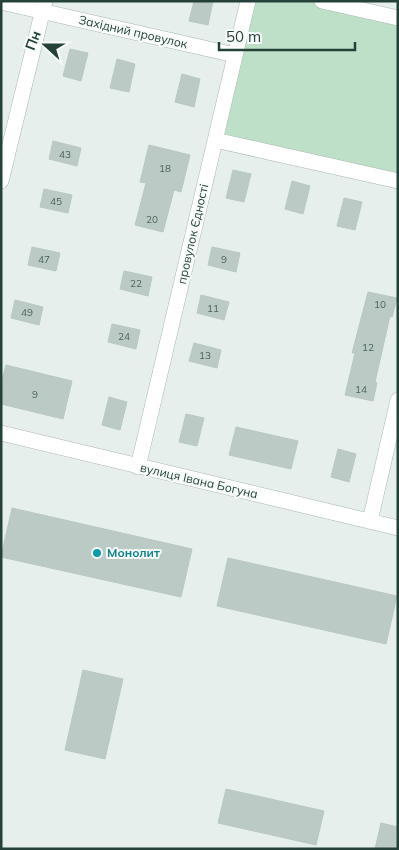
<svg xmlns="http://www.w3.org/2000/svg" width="399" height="850" viewBox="0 0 399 850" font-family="Mulish,sans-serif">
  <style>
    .green { fill: #bfe0c8 }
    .building { fill: #bbcac4; stroke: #b8c9c2 }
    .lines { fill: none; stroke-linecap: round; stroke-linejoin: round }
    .minor-casing { stroke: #a8b8b2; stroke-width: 16 }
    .minor { stroke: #fff; stroke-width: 15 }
    .culture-dot { fill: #0f9aa8; stroke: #f7fbf9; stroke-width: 2 }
    .labels { text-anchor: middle; stroke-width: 4; stroke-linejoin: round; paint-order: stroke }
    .number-label { font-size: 10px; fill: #4a645c }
    .street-label { font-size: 12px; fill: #24423a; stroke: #f7fbf9 }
    .culture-label { font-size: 12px; font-weight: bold; fill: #0d838f; stroke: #f7fbf9; text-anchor: start }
  </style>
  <rect width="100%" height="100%" fill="#e6efeb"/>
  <!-- green -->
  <path class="green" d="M248 1H322L398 18V181L215 140Z"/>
  <!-- building -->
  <path class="building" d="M194 1H213L208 25 189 21Z
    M70 49 88 53 81 81 63 76Z
    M117 59 135 64 129 92 110 88Z
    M182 74 200 79 194 107 175 102Z
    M53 141 81 148 77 166 49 159Z
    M149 145 190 155 181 192 174 190 163 232 135 225 146 183 140 182Z
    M233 170 251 174 244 202 226 198Z
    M292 181 310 186 303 214 285 209Z
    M44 189 72 195 68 213 40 207Z
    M344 198 362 202 355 230 337 226Z
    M32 247 60 253 56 271 28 265Z
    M212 247 240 253 236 272 208 265Z
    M124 271 152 277 148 296 120 289Z
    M368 292 397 298 392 317 390 316 375 382 377 383 373 401 345 395 355 353H352Z
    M201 295 229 302 224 320 197 313Z
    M15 300 43 307 39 325 11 318Z
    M112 324 140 330 136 349 108 342Z
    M194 343 221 350 217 368 189 361Z
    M6 365 72 381 63 419 1 404V384Z
    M109 397 127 402 120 430 102 425Z
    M186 414 204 418 197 446 179 442Z
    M236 427 298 441 291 469 229 455Z
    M338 449 356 454 349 482 331 477Z
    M12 508 192 549 181 597 1 557Z
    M228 558 397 596 386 644 217 606Z
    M83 670 123 679 105 759 65 750Z
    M226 789 324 811 316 845 218 823Z
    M381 823 398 827V849H375Z"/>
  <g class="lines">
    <defs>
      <path id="minor" d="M322 1 398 18
        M1 2 235 55
        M215 140 398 181
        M1 181 45 1
        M1 433 398 528
        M138 467 248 1
        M370 521 398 400"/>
    </defs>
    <!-- minor casing -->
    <use href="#minor" class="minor-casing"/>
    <!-- minor -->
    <use href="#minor" class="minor"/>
  </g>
  <!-- markers -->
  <circle class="culture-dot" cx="97" cy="553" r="5"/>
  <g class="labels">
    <!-- number labels -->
    <g class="number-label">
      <text x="65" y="158">43</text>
      <text x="165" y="172">18</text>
      <text x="56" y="205">45</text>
      <text x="152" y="223">20</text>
      <text x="44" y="263">47</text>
      <text x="224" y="263">9</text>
      <text x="136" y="287">22</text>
      <text x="380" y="308">10</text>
      <text x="213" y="312">11</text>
      <text x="27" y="316">49</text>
      <text x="124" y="340">24</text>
      <text x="368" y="351">12</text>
      <text x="205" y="359">13</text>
      <text x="361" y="393">14</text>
      <text x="35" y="398">9</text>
    </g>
    <!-- street labels -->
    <g class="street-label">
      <text transform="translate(133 32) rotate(13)" y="4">Західний провулок</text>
      <text transform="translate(193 234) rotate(-77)" y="4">провулок Єдності</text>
      <text transform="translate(199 481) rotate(13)" y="4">вулиця Івана Богуна</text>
    </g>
    <!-- culture labels -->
    <g class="culture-label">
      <text x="107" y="557">Монолит</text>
    </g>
  </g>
  <!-- border -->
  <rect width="399" height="850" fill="none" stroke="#24423a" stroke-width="5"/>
  <!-- north arrow -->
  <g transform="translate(45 45) rotate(291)" stroke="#f7fbf9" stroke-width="4" paint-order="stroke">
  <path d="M0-4L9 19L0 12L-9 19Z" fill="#24423a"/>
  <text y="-8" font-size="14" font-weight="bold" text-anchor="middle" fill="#24423a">Пн</text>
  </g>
  <!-- scale -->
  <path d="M219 42v8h136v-8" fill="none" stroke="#24423a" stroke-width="2.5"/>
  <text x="226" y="42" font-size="15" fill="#24423a" stroke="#f7fbf9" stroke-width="4" paint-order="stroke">50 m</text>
</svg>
